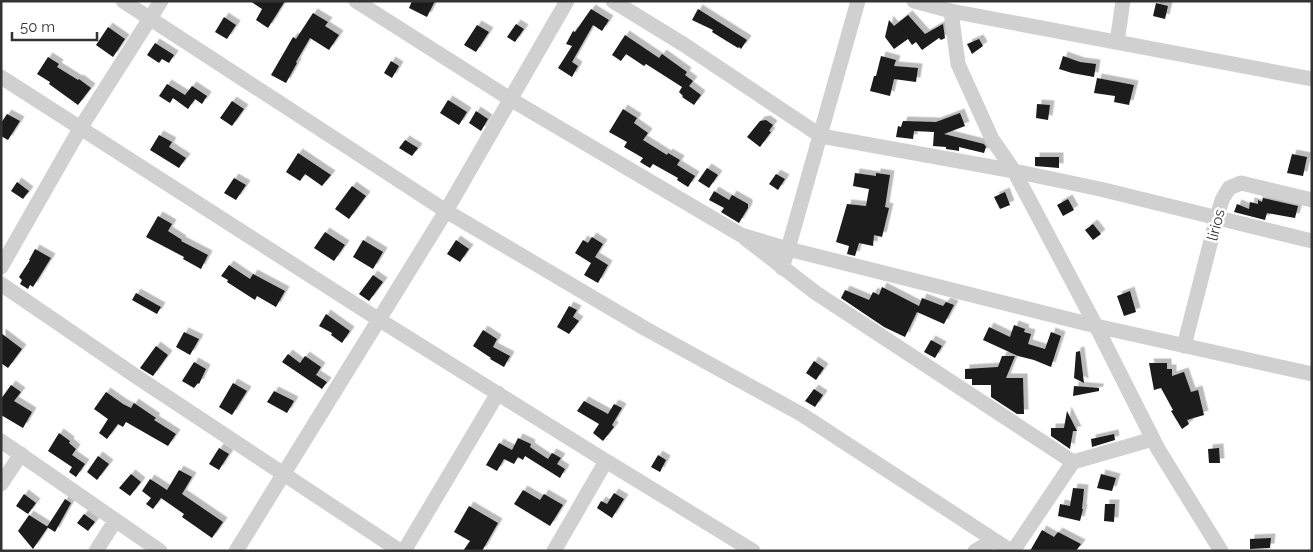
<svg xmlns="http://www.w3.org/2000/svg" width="1313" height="552" viewBox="0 0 1313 552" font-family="Raleway,sans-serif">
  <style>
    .building { fill: #1a1a1a; filter: url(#shadow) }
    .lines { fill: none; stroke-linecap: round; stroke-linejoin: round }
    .minor { stroke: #d0d0d0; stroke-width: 15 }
    .labels { text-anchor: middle; stroke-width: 5; stroke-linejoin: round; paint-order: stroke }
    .street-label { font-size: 15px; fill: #333; stroke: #fff }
  </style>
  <defs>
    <filter id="shadow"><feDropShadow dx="4.5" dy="-4.5" stdDeviation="0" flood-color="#0004"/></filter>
  </defs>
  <rect width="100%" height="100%" fill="#fff"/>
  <!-- building -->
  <path class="building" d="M250 1H285L268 28 256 20 262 9Z
    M412 1H435L427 17 409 8Z
    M1156 3 1168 6 1165 19 1153 16Z
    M591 9 609 20 602 31 593 25 572 62 578 66 572 77 558 68 572 46 566 44 573 31 575 32Z
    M698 9 747 40 741 49 739 47 738 48 712 32 713 30 692 20Z
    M313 13 328 22 325 26 339 35 329 50 310 38 296 62 297 63 286 83 271 75 293 37 296 39Z
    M908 15 925 34 943 24 945 38 941 40 939 38 922 50 916 42 912 45 908 39 894 49 885 37 889 20 894 26Z
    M224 17 236 25 227 39 215 32Z
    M516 24 524 29 515 42 507 37Z
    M477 25 489 32 476 52 464 45Z
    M108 27 125 39 113 57 96 45Z
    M625 35 659 58 662 54 687 72 685 75 693 81 689 86 701 95 694 105 682 97 683 96 679 92 682 87 646 64 644 66 626 54 621 61 612 55Z
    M979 39 983 46 972 54 967 44Z
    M155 43 174 55 169 63 162 59 159 63 147 55Z
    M881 56 896 60 894 66 918 68 916 82 894 79 890 96 870 91 874 76H876Z
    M1063 56 1080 62 1096 64 1094 77 1072 73 1059 69Z
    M48 57 59 64 57 67 78 80 79 79 91 88 78 105 49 84 50 82 37 74Z
    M391 61 399 66 392 78 384 73Z
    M1097 78 1134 85 1129 105 1114 102 1115 96 1094 93Z
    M167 84 185 95 192 86 207 96 202 104 195 99 188 109 173 98 170 103 159 96Z
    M448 100 467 112 459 125 440 113Z
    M232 101 244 109 232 126 220 118Z
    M1037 104 1050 105 1048 120 1036 118Z
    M623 109 637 118 634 123 648 133 643 140 667 155 668 153 680 160 677 165 695 176 688 187 677 180 678 178 653 164 650 168 640 162 643 158 624 147 627 142 609 132Z
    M476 111 488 119 481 131 469 123Z
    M960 113 965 126 944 134 984 144 986 147 984 153 959 147V151L953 150 946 149V147L933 146 934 132 914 131 913 139 896 137 898 126 901 127 903 121 936 122Z
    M7 114 20 121 8 140 1 136V123Z
    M766 120 773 125 769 131 771 132 760 147 747 137 760 121Z
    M159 135 172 142 169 147 186 158 179 168 150 150Z
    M405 140 418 148 412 156 399 148Z
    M298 153 331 175 322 186 305 174 300 181 286 172Z
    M1292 154 1307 157 1303 176 1287 173Z
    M1035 157H1059V168L1035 166Z
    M707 168 718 175 709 188 698 181Z
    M855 173 876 176V173L890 175 885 207 889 208 882 237 874 235 873 246 859 243 855 256 847 254 849 246 836 242 847 204 866 206 869 189 853 186Z
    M776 174 785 179 778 190 769 184Z
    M234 178 246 185 236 200 224 193Z
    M17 182 29 191 23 199 11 191Z
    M352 186 366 196 349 219 335 209Z
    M714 191 729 200 732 195 748 204V208L739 223 721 212 724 208 709 200Z
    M1005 192 1010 205 1000 209 994 197Z
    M1263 198 1298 206 1295 218 1267 213 1265 220 1234 212 1237 204 1249 209 1250 202 1258 204V200L1262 202Z
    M1068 199 1074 210 1063 216 1057 205Z
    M158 216 172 224 168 231 182 240 181 241 208 255 201 269 183 259 184 257 146 237Z
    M1093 224 1101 234 1093 240 1085 230Z
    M325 232 345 245 334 261 314 248Z
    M592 237 603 244 595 257 608 265 598 283 584 275 591 263 575 253 583 240 588 243Z
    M363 240 383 252 373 269 353 257Z
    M456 240 469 249 460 262 447 254Z
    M35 249 51 258 33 287 30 285 28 289 20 284 22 280 19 277 30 260H29Z
    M229 265 250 279 253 274 285 291 276 307 257 296 255 300 227 282 228 280 221 276Z
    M373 275 383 282 369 301 359 294Z
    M882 287 919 306 922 298 943 306 946 302 954 305 944 324 917 312 905 337 884 327 841 298 845 290 869 300 873 292 879 295Z
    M1130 291 1136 312 1124 316 1117 296Z
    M136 293 161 307 157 314 132 300Z
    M569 306 577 310 573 317 579 321 569 334 557 327Z
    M326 314 350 331 342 343 331 335 332 333 319 326Z
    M1014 325 1025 329 1024 332 1031 334 1028 344 1045 349 1051 332 1061 336 1051 367 1034 360 1018 356 983 340 989 327 1010 337Z
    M483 330 497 339 493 347 510 356 504 367 490 359 491 358 473 346Z
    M184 332 199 339 190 355 176 347Z
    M1 333 22 349 8 368 1 363Z
    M931 340 942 346 935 358 924 352Z
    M156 346 168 355 153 376 140 368Z
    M1080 351 1084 383 1074 378 1076 352Z
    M288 354 300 363 305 356 321 367 316 375 327 382 322 389 282 362Z
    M1002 356H1015L1006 378H1023L1024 414H1017L991 397V385H972V379H965V369L998 367Z
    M814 361 824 368 816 380 806 373Z
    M194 362 206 369 199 384 198 383 194 388 182 381Z
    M1149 363H1167V369H1172V376L1184 372 1191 392 1198 390 1204 415 1187 420 1189 424 1182 429 1171 411 1173 410 1161 388 1154 390Z
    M233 383 247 391 232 415 219 407Z
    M11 385 21 392 14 401 32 412 23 428 1 415V399Z
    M1074 386 1099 388V391L1073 396Z
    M814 389 823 395 815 407 805 401Z
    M274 391 294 401 287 413 267 402Z
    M106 392 123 404 131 408 134 403 156 418 154 420 176 434 168 446 126 422 123 427 118 424 107 439 99 433 108 419 94 409Z
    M584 401 608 414 614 404 622 408 612 425 614 427 603 441 593 433 599 424 577 411Z
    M1067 411 1077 431H1073L1070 449 1051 436V428H1064Z
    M59 433 70 441 69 443 76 449 72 455 85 464 76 477 69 472 72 467 48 451Z
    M1114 434 1115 440 1092 447 1091 439Z
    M518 438 531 444 530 447 548 459 552 453 561 458 557 464 565 469 560 478 525 456 523 460 518 457 514 464 504 459 497 471 486 465 499 443 512 450Z
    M219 448 229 454 219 470 209 464Z
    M1219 448 1220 463H1209L1208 449Z
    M658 455 666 460 660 472 651 467Z
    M98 456 109 464 97 480 87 472Z
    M179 470 192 477 182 494 223 522 212 538 182 517 184 514 161 498 153 509 146 504 151 498 142 491 150 479 167 490Z
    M131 474 141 482 130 496 119 488Z
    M1101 474 1116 478 1112 491 1097 488Z
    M1073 488 1084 489 1082 509H1083L1080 521 1058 516 1060 504 1070 506Z
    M523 490 540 500 544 494 563 505 550 526 514 504Z
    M614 493 624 499 612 518 597 508 601 501 607 504Z
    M24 494 36 503 28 514 16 506Z
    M65 499 71 503 55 532 47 527Z
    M1105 504H1115L1114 522 1104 521Z
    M469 506 498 523 482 551H463L470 541 454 532Z
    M84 514 95 522 88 531 77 523Z
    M29 515 48 527 33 549 18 531Z
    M1042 530 1054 537 1058 532 1081 544 1076 551H1030Z
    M1271 538 1270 548 1250 549V539Z"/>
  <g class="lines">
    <!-- minor -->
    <path class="minor" d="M123 1 446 211 646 329 801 414 1011 551
      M356 1 510 99 741 235 788 249 782 268
      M613 1 683 44 821 136 1014 171 1100 189 1312 241
      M858 1 788 249 1096 326 1312 374
      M914 1 951 11 1312 79
      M951 11 958 64 992 139 1014 171 1096 326 1158 449 1221 551
      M1117 42 1123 1
      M1 77 378 319 606 461 554 551
      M746 239 816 293 1073 462
      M1 267 81 127 161 1
      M1 284 137 377 400 551
      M1184 346 1217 217 1222 200 1229 188 1241 183 1312 200
      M1 441 160 551
      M606 461 753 551
      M1 484 21 454
      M96 551 115 521
      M236 551 446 211 567 1
      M404 551 498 393
      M975 551 994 540
      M1013 551 1073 462 1153 439"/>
  </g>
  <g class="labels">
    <!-- street labels -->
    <g class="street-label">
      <text transform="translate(1216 225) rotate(-75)" y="5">lirios</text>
    </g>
  </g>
  <!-- border -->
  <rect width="1313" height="552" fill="none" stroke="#333333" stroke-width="5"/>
  <!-- scale -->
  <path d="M12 32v8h85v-8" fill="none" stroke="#333333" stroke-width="2.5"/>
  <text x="20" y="32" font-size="15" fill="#333333" stroke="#ffffff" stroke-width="4" paint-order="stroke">50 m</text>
</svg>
